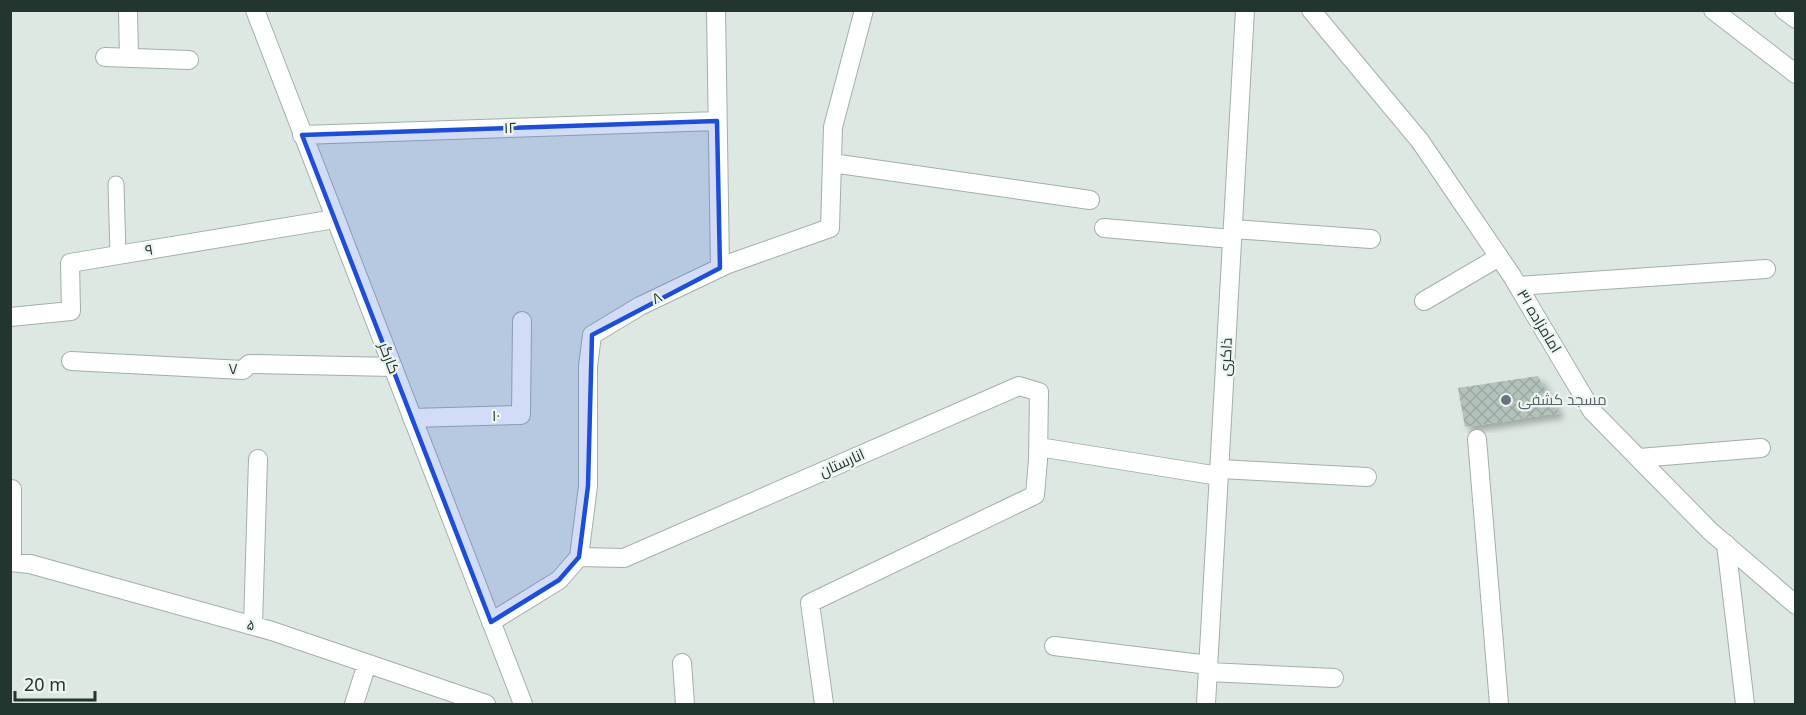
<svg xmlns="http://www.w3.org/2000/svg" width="1806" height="715" viewBox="0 0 1806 715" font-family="'Noto Sans',Cairo,sans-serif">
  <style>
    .building { fill: url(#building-cross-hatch); filter: url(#shadow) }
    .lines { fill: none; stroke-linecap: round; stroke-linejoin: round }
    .service-casing { stroke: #a2afa9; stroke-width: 17 }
    .minor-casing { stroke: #a2afa9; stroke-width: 20 }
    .tertiary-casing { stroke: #a2afa9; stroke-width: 20 }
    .secondary-casing { stroke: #9fb2aa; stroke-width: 20 }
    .service { stroke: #fff; stroke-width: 15 }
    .minor { stroke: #fff; stroke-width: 18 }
    .tertiary { stroke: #fff; stroke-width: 18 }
    .secondary { stroke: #fff; stroke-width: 18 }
    .marked { fill: #1d4ed8; fill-opacity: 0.2; stroke: #1d4ed8; stroke-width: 4.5; stroke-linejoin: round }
    .worship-dot { fill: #6b7280; stroke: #eef5f1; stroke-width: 2 }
    .labels { text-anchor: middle; stroke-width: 4.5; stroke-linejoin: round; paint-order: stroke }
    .street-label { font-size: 15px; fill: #22352f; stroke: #eef5f1 }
    .worship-label { font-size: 15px; fill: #5b616d; stroke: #eef5f1; text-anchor: start }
  </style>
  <defs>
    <pattern id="building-cross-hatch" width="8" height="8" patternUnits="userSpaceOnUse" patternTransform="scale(1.5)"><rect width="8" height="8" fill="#b4c2bc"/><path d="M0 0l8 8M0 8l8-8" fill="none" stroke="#9aa7a2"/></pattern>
    <filter id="shadow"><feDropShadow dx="5.5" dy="5.5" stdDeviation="3" flood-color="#0004"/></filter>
  </defs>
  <rect width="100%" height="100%" fill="#dee8e3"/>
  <!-- building -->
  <path class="building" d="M1538 376 1559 413 1465 427 1458 388Z"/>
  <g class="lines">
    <defs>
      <path id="service" d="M116 184 118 255"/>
      <path id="minor" d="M128 10 129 58
        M716 10 720 268
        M105 57 189 60
        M302 135 717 121
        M832 163 1090 200
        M1104 228 1232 239
        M1233 229 1371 239
        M1518 286 1766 269
        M1424 301 1499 257
        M10 317 71 311 70 263 335 219
        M71 361 243 370 249 364 393 367
        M412 418 521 415 522 321
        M1477 439 1499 704
        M1039 447 1219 476
        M1639 458 1761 448
        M1220 469 1367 477
        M1726 544 1745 704
        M579 557 624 558 1019 386 1039 392 1038 460 1035 495 810 603 824 704
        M10 562 30 564 272 631 486 704
        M12 562V489
        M491 622 559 580 579 557 588 486V366L592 335 640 306 728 264 830 228 833 127 864 10
        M253 626 258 459
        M1054 646 1209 665
        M682 663 685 704
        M1208 672 1334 678
        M354 704 367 664
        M1206 704 1245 10"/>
      <path id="tertiary" d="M1311 10 1420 141 1512 276 1592 411 1710 531 1796 605"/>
      <path id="secondary" d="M255 10 523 704
        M1713 10 1796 74
        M1784 10 1796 19"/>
    </defs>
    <!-- service casing -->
    <use href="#service" class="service-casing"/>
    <!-- minor casing -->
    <use href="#minor" class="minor-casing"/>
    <!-- tertiary casing -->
    <use href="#tertiary" class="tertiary-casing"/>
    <!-- secondary casing -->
    <use href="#secondary" class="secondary-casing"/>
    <!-- service -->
    <use href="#service" class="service"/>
    <!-- minor -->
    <use href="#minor" class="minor"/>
    <!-- tertiary -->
    <use href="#tertiary" class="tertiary"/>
    <!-- secondary -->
    <use href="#secondary" class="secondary"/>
  </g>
  <!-- marked area -->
  <path class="marked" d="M717 121 720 268 592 335 588 486 579 557 559 580 491 622 302 135Z"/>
  <!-- markers -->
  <circle class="worship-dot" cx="1506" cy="400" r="6"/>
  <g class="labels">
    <!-- street labels -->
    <g class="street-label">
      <text transform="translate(510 128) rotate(-2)" y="5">۱۲</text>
      <text transform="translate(149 250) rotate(-9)" y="5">۹</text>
      <text transform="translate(657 298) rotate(-25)" y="5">۸</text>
      <text transform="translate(1539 321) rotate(59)" y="5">امامزاده ۳۱</text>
      <text transform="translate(1226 357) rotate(-87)" y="5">ذاکری</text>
      <text transform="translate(389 358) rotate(69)" y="5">کارگر</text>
      <text transform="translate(233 369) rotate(-1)" y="5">۷</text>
      <text transform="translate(496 416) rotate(-1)" y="5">۱۰</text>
      <text transform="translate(842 463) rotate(-24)" y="5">انارستان</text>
      <text transform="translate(251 625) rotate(16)" y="5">۵</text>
    </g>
    <!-- worship labels -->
    <g class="worship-label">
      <text x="1518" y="405">مسجد کشفی</text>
    </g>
  </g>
  <!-- border -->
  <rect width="1806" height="715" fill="none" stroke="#22352f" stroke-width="24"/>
  <!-- scale -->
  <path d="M15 691v9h80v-9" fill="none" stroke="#22352f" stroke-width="3"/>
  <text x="24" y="691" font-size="18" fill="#22352f" stroke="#eef5f1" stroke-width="4.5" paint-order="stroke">20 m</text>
</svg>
